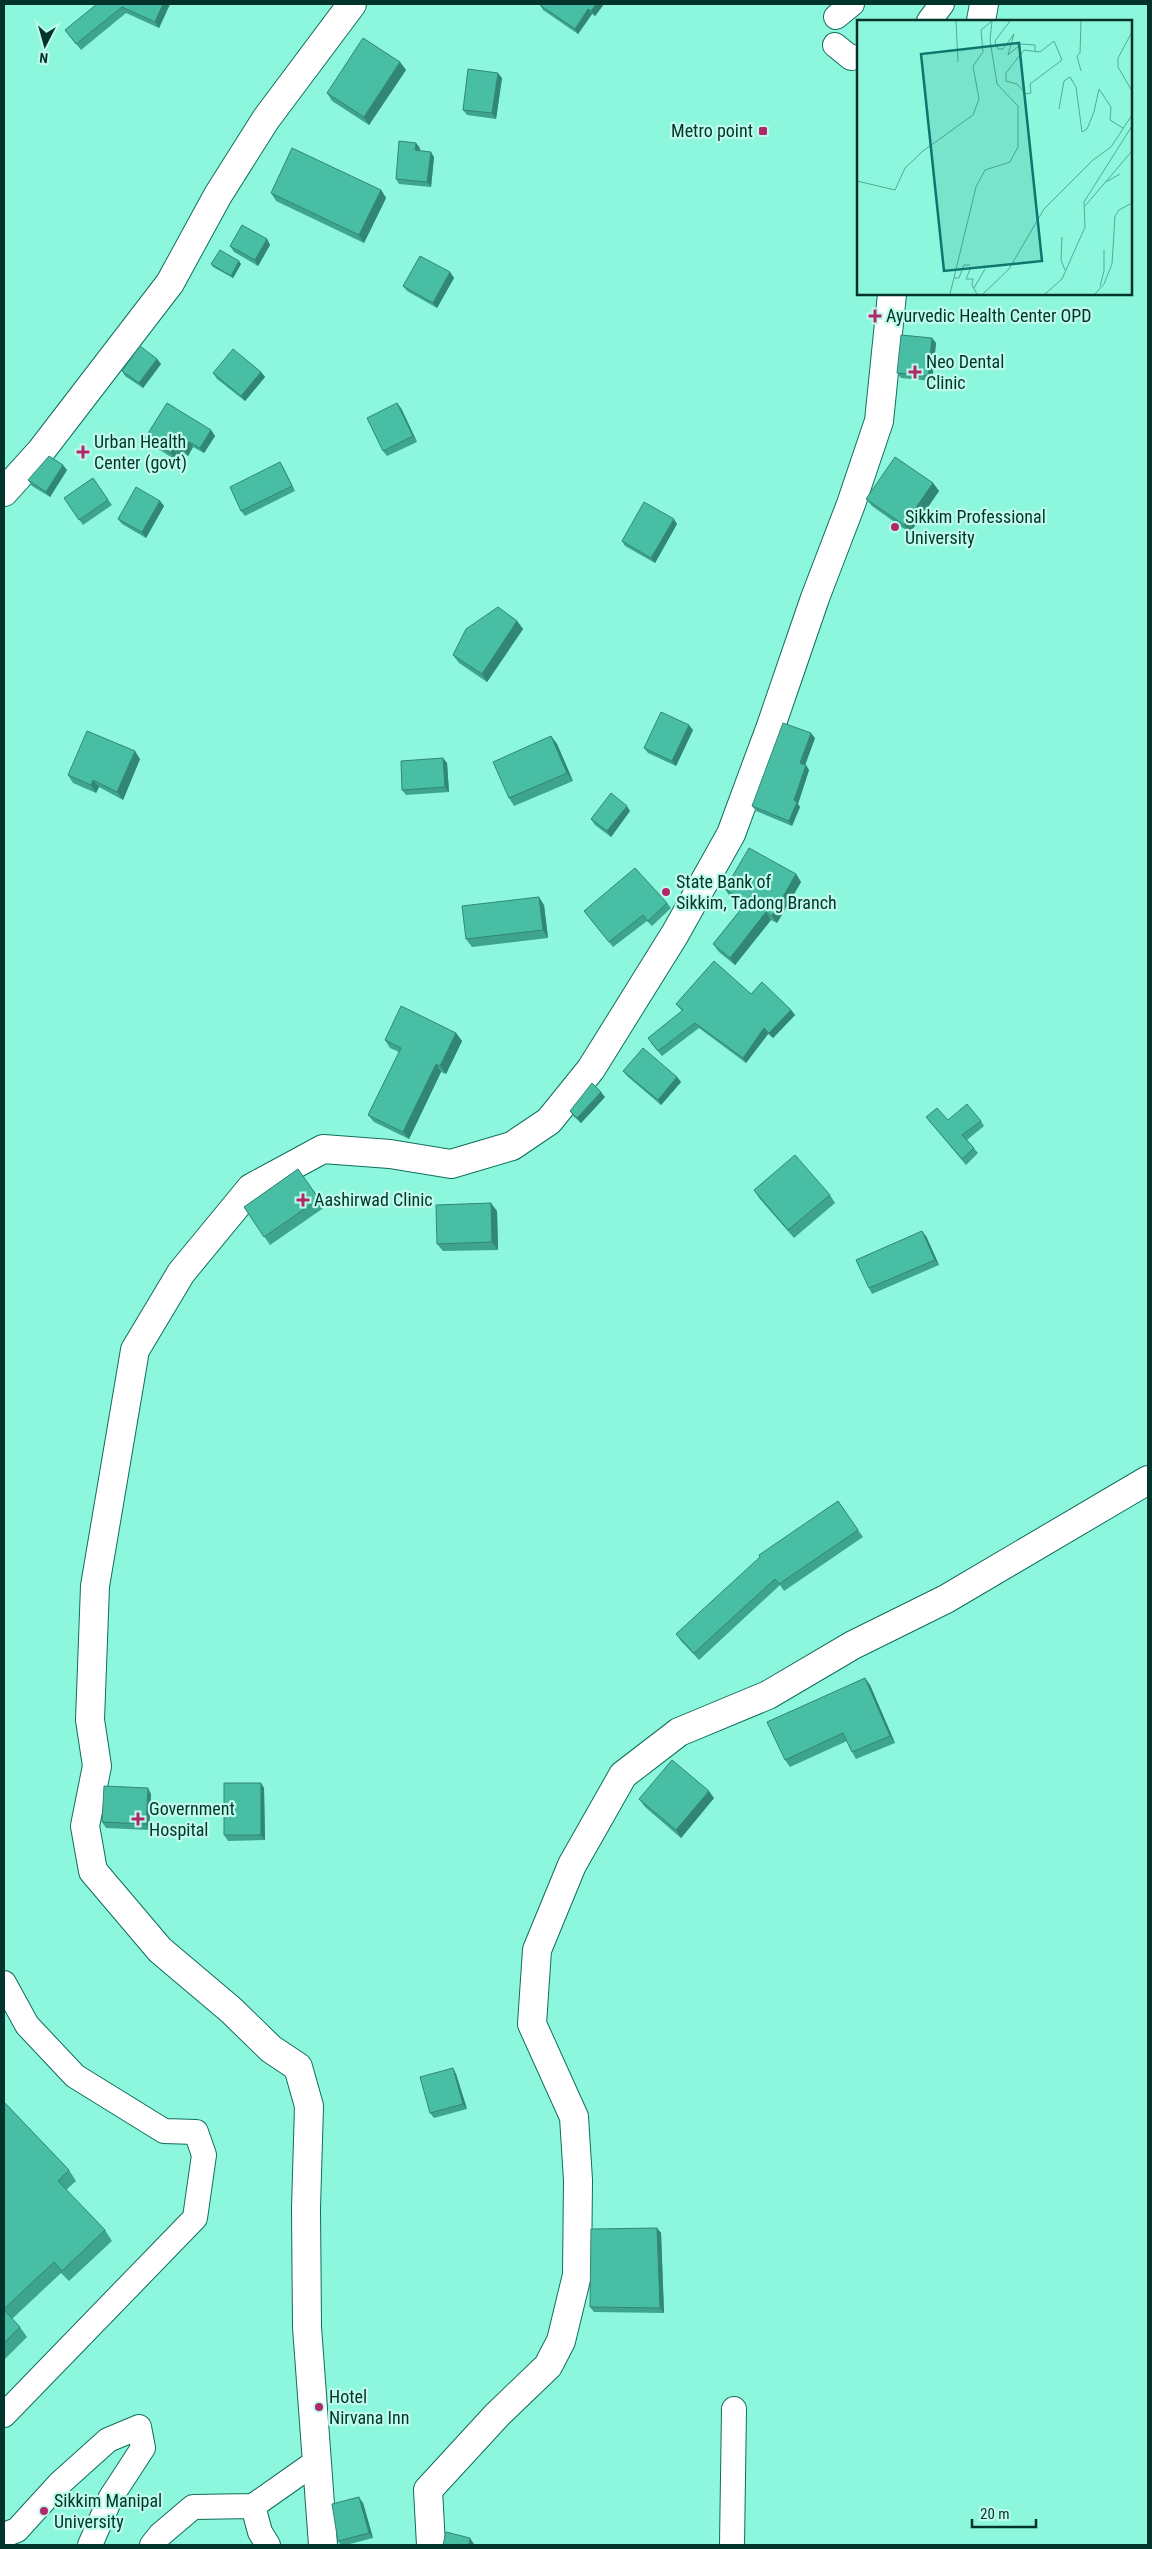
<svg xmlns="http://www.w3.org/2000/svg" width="1152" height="2549" viewBox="0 0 1152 2549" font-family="'Roboto Condensed',sans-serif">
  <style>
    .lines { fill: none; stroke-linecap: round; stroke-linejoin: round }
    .street-casing { stroke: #116d5c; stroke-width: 26 }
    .highway-casing { stroke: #116d5c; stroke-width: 30 }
    .street { stroke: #fff; stroke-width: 24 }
    .highway { stroke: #fff; stroke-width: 28 }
    .wall { fill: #3ea48e }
    .shaded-wall { fill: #328674 }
    .building { fill: #48bfa5; stroke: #328674 }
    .poi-dot { fill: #b0276a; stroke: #bffbeb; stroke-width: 2 }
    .labels { text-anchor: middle; stroke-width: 4.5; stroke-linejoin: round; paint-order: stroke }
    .poi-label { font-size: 18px; fill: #02342b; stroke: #bffbeb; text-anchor: start }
    .inset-road { fill: none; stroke: #55a996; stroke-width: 1 }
    .view { fill: #0f766e; fill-opacity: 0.15; stroke: #0f766e; stroke-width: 2.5 }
    .inset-edge { fill: none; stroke: #02342b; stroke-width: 2.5 }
  </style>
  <rect width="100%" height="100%" fill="#8cf7dd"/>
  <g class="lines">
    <defs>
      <path id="street" d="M836 17 852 4
        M929 21 942 4
        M835 45 851 58 858 57
        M4 1983 27 2025 75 2076 164 2131 196 2132 204 2155 195 2218 4 2415
        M253 2506 317 2461
        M4 2535 17 2530 59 2484 108 2440 139 2427 143 2448 111 2497 90 2545
        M152 2545 160 2535 193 2507 253 2506 260 2532 268 2545
        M732 2545 734 2409"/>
      <path id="highway" d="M981 21 984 4
        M4 492 41 451 170 283 218 195 266 119 352 4
        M323 2545 307 2327 306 2208 309 2106 298 2067 271 2049 231 2010 160 1950 93 1871 85 1826 97 1766 90 1720 95 1586 135 1350 181 1273 251 1188 323 1149 390 1154 451 1164 512 1146 549 1121 591 1069 675 934 731 834 771 726 815 598 851 504 879 421 892 294
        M431 2545 428 2490 497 2415 548 2366 561 2341 577 2275 578 2180 574 2117 532 2024 537 1950 572 1865 623 1775 679 1732 768 1695 853 1645 946 1599 1148 1480"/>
    </defs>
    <!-- street casing -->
    <use href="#street" class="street-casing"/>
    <!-- highway casing -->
    <use href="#highway" class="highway-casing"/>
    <!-- street -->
    <use href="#street" class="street"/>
    <!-- highway -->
    <use href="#highway" class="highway"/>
  </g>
  <!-- wall -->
  <path class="wall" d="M97 4H170L159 28 126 13 81 50 65 30Z
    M540 4H604L595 16 592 14 578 34 543 10 540 5Z
    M400 62 406 70 369 125 332 101 327 93Z
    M502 78 496 119 467 115 463 110Z
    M420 148 419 150 434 157 431 187 399 184 396 179Z
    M381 190 386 198 364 243 276 201 271 193Z
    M267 239 270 245 258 266 234 252 230 246Z
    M211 264H241L233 278 213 267Z
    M450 272 454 278 437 308 407 291 403 286Z
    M932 338 936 343 932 381 901 378 897 373Z
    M157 359 161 364 143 388 125 376 122 371Z
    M261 372 265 377 245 401 217 379 213 373Z
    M401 408 417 442 387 456 383 451Z
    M211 430 215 436 204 453 193 447 188 456 182 452 180 456 177 454 174 459 149 443 145 438Z
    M280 462 283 467 295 491 245 516 241 511Z
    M67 470 50 497 32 486 28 480Z
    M93 478 112 505 83 525 64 498Z
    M933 483 939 491 910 533 872 506 866 499Z
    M160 501 164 506 146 538 122 524 118 519Z
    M677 524 655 563 625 546 622 541Z
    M517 621 523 629 487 682 459 663 453 655Z
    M693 730 676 766 648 753 644 748Z
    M551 736 557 744 573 781 514 806 509 798Z
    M815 738 805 765 809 770 798 804 800 807 792 826 756 811 752 806Z
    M443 758 447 763 449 792 406 795 402 790Z
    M140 759 123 800 99 787 96 793 73 783 68 775Z
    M630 811 611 837 595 825 591 819Z
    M796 874 801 882 777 923 771 920 735 965 719 952 713 944 744 905 730 897 725 889Z
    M667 903 671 908 652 926 647 921 613 947 584 911Z
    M544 905 548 938 472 947 466 939Z
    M751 994 791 1010 795 1015 773 1038 768 1034 746 1063 699 1028 662 1056 651 1043 682 1011 676 1004Z
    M456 1033 462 1041 446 1074 441 1072 409 1139 374 1122 368 1115 399 1052 390 1048 385 1040Z
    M623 1071 677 1077 681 1082 661 1105 627 1076Z
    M605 1097 581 1123 573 1116 570 1111Z
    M926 1117 948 1120 981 1121 984 1126 967 1140 978 1153 966 1165Z
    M298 1169 325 1207 270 1245 244 1207Z
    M754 1190 830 1195 835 1203 794 1238 759 1198Z
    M497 1211 498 1250 443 1251 437 1244Z
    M926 1236 939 1265 872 1294 869 1288Z
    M838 1501 863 1537 784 1591 780 1585 699 1660 681 1641 676 1634Z
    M865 1678 870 1685 895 1743 856 1759 852 1752 847 1741 790 1767 785 1760Z
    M264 1788 265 1840 228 1841 224 1835Z
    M151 1794 149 1830 106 1828 102 1822Z
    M714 1798 681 1838 645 1807 639 1799Z
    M453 2068 456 2074 467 2109 434 2118 430 2113Z
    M4 2102 69 2170 76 2181 66 2190 105 2230 112 2241 69 2281 61 2273 12 2319 20 2327 27 2337 4 2360Z
    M657 2228 661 2233 664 2313 594 2312 590 2307Z
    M363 2503 373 2538 346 2545H341L338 2541Z"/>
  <!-- shaded-wall -->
  <path class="shaded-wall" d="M163 4H170L159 28 155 22Z
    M596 4H604L595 16 591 11Z
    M588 9 592 14 578 34 575 29Z
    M400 62 406 70 369 125 364 117Z
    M498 73 502 78 496 119 492 113Z
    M416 143 420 148 419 155 415 150Z
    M431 152 434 157 431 187 427 182Z
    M381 190 386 198 364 243 359 235Z
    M267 239 270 245 258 266 255 260Z
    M239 261 241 264 233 278 231 276Z
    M450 272 454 278 437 308 433 303Z
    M932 338 936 343 932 381 928 376Z
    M157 359 161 364 143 388 139 383Z
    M261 372 265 377 245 401 241 396Z
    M397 403 401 408 417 442 413 436Z
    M211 430 215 436 204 453 200 448Z
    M189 442 193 447 188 456 184 450Z
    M179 447 182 452 180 456 176 451Z
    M173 448 177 454 174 459 171 453Z
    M280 462 283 467 295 491 292 486Z
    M63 465 67 470 50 497 46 492Z
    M933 483 939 491 910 533 904 525Z
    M160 501 164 506 146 538 142 532Z
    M674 519 677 524 655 563 651 558Z
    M517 621 523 629 487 682 482 674Z
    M689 725 693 730 676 766 672 761Z
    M811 733 815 738 804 768 800 763Z
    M551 736 557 744 573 781 567 773Z
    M135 751 140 759 123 800 117 792Z
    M443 758 447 763 449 792 445 787Z
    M806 765 809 770 798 804 800 807 792 826 789 821 794 800Z
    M93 780 99 787 96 793 91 785Z
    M627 806 630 811 611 837 607 831Z
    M796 874 801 882 777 923 772 916Z
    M539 897 544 905 548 938 543 930Z
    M766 912 771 920 735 965 730 958Z
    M791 1010 795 1015 773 1038 769 1033Z
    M764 1028 768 1034 746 1063 743 1058Z
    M456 1033 462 1041 446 1074 440 1066Z
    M436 1064 441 1072 409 1139 403 1132Z
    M677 1077 681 1082 661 1105 658 1100Z
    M601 1092 605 1097 581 1123 577 1118Z
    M491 1203 497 1211 498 1250 492 1242Z
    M922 1231 926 1236 939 1265 935 1260Z
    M865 1678 870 1685 895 1743 890 1736Z
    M261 1783 264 1788 265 1840 261 1835Z
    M148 1788 151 1794 149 1830 146 1824Z
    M709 1791 714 1798 681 1838 676 1830Z
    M453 2068 456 2074 467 2109 463 2104Z
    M657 2228 661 2233 664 2313 660 2308Z
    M359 2497 363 2503 373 2538 369 2533Z
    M470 2538 474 2544V2545H469Z"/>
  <!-- building -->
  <path class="building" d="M97 4H163L155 22 122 7 76 44 65 30Z
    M540 4H596L591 11 588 9 575 29 540 5Z
    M363 38 400 62 364 117 327 93Z
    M468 69 498 73 492 113 463 110Z
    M399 141 416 143 415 150 431 152 427 182 396 179Z
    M292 148 381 190 359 235 271 193Z
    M242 225 267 239 255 260 230 246Z
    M220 250 239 261 231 276 211 264Z
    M420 256 450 272 433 303 403 286Z
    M901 335 932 338 928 376 897 373Z
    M140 346 157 359 139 383 122 371Z
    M233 349 261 372 241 396 213 373Z
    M167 403 211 430 200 448 189 442 184 450 179 447 176 451 173 448 171 453 145 438Z
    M397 403 413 436 383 451 367 418Z
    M49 456 63 465 46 492 28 480Z
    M895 457 933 483 904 525 866 499Z
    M280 462 292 486 241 511 230 487Z
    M93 478 108 500 79 520 64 498Z
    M136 487 160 501 142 532 118 519Z
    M644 502 674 519 651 558 622 541Z
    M498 607 517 621 482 674 453 655 466 629Z
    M661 712 689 725 672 761 644 748Z
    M783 723 811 733 800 763 806 765 794 800 797 802 789 821 752 806Z
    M87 731 135 751 117 792 93 780 91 785 68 775Z
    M551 736 567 773 509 798 493 762Z
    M443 758 445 787 402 790 401 761Z
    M611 793 627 806 607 831 591 819Z
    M749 848 796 874 772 916 766 912 730 958 713 944 747 902 725 889Z
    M635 868 667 903 648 921 643 915 609 942 584 911Z
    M539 897 543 930 466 939 462 906Z
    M714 961 751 994 762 982 791 1010 769 1033 764 1028 743 1058 695 1023 658 1051 648 1038 683 1010 676 1004Z
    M401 1006 456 1033 440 1066 436 1064 403 1132 368 1115 401 1048 385 1040Z
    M643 1048 677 1077 658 1100 623 1071Z
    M592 1083 601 1092 577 1118 570 1111Z
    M967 1104 981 1121 962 1135 974 1148 962 1159 926 1117 937 1108 948 1120Z
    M795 1155 830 1195 788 1230 754 1190Z
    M298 1169 319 1199 264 1237 244 1207Z
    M491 1203 492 1242 437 1244 436 1205Z
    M922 1231 935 1260 869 1288 856 1260Z
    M838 1501 858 1530 779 1584 775 1579 694 1653 676 1634 760 1557 759 1555Z
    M865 1678 890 1736 852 1752 843 1733 785 1760 767 1722Z
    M672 1760 709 1791 676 1830 639 1799Z
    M224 1783H261V1835H224Z
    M104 1786 148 1788 146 1824 102 1822Z
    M453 2068 463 2104 430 2113 420 2077Z
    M4 2102 69 2170 58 2181 105 2230 62 2271 54 2262 4 2309Z
    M657 2228 660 2308 590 2307 591 2229Z
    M4 2310 20 2327 4 2343Z
    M359 2497 369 2533 338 2541 332 2504Z
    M446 2532 470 2538 469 2545H443Z"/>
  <!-- markers -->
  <g class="poi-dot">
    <rect x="758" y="126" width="10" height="10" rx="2.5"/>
    <path d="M872.5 308.5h5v5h5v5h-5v5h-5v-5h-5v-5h5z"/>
    <path d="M912.5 364.5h5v5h5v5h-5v5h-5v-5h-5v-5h5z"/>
    <path d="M80.5 444.5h5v5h5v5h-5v5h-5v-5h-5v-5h5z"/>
    <circle cx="895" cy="527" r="5"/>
    <circle cx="666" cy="892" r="5"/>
    <path d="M300.5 1192.5h5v5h5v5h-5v5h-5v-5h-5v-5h5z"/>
    <path d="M135.5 1811.5h5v5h5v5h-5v5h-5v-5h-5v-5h5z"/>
    <circle cx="319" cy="2407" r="5"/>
    <circle cx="44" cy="2511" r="5"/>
  </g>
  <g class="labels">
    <!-- poi labels -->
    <g class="poi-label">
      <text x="753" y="137" text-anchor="end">Metro point</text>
      <text x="886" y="322">Ayurvedic Health Center OPD</text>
      <text x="926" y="368">Neo Dental<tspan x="926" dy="21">Clinic</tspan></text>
      <text x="94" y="448">Urban Health<tspan x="94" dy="21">Center (govt)</tspan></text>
      <text x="905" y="523">Sikkim Professional<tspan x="905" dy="21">University</tspan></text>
      <text x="676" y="888">State Bank of<tspan x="676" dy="21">Sikkim, Tadong Branch</tspan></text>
      <text x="314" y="1206">Aashirwad Clinic</text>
      <text x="149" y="1815">Government<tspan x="149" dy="21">Hospital</tspan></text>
      <text x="329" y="2403">Hotel<tspan x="329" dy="21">Nirvana Inn</tspan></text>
      <text x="54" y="2507">Sikkim Manipal<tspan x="54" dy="21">University</tspan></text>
    </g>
  </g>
  <!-- overview -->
  <g transform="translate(857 20)">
    <rect width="275" height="275" fill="#8cf7dd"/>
    <path class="inset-road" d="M99 1 101 42M153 1 138 21 141 29H146L157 14 151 35 164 24 178 25V31M275 12 261 38V47L275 71M197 21 205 40 173 64 174 73 169 74 160 64 149 61V53L167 30 183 32ZM224 51 220 36 223 33 224 1M202 89 207 61 213 57 219 67 225 112 230 109 237 92 242 69 254 87 253 100 266 108M0 161 38 170 48 148 66 131 116 95 122 79 116 46 126 32 124 10 135 1 133 20 140 64 161 86V127L153 142 128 150 119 167 93 274M249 162 263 154M228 186 275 131M205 217 204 240 208 250M114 247 109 259H116L115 265 120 274M97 258H102L107 245H113M243 266 247 251V230M117 268 128 249M126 274 152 249 187 189 236 140 254 127 275 95M188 274 205 259 228 207 227 182 275 106M238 274 247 264 255 244 258 196 262 190 275 183"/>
    <path class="view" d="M162 23 185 241 87 251 64 34Z"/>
    <rect width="275" height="275" class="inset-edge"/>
  </g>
  <!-- border -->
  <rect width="1152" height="2549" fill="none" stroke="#02342b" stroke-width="10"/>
  <!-- north arrow -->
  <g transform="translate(45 45) rotate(186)" stroke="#bffbeb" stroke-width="4" paint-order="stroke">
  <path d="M0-4L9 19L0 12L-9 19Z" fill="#02342b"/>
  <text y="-8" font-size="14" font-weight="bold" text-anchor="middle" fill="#02342b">N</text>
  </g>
  <!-- scale -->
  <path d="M972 2519v8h64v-8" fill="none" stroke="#02342b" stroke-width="2.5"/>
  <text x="980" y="2519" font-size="15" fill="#02342b" stroke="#bffbeb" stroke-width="4" paint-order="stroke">20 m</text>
</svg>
